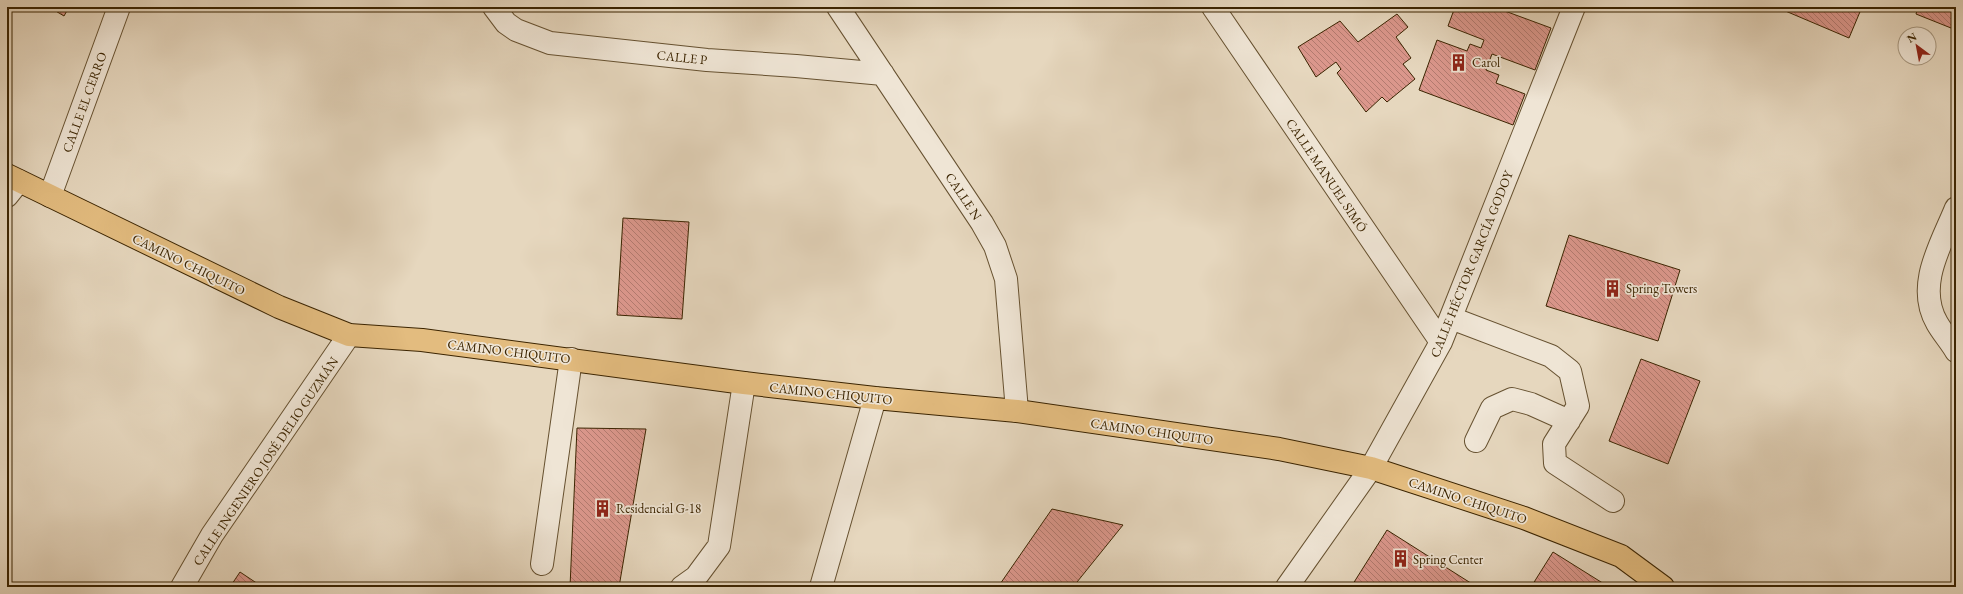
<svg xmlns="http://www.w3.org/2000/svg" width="1963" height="594" viewBox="0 0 1963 594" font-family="'EB Garamond',serif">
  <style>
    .building { fill: url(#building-back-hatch); stroke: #3b2401 }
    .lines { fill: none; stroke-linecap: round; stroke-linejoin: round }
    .minor-casing { stroke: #665130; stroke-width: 24 }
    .major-casing { stroke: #3b2401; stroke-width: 24 }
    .minor { stroke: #efe5d5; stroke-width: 22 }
    .major { stroke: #e3bc7f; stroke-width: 22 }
    .labels { text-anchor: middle; stroke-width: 3.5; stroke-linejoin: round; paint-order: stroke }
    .street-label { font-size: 13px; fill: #3b2401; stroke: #efe5d5 }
    .poi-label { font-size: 13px; fill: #3b2401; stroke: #efe5d5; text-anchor: start }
  </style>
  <defs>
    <pattern id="building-back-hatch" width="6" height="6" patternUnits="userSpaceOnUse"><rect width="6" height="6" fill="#db978c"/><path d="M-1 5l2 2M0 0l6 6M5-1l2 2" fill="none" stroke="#b37b70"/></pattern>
  </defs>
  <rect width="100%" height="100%" fill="#e6d7be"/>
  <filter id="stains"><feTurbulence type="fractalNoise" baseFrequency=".005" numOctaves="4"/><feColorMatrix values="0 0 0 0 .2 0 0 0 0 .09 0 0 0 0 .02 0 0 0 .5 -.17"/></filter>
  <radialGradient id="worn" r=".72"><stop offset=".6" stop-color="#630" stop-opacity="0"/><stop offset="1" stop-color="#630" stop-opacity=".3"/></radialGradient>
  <!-- building -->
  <path class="building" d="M49 7H69L64 16Z
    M1455 7H1494L1551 28 1535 70 1492 54 1486 70 1499 75 1496 83 1525 94 1513 125 1419 90 1437 40 1467 51 1470 44 1481 48 1484 40 1448 26Z
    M1776 7H1862L1849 38Z
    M1918 7H1956V30L1916 14Z
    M1397 14 1408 27 1396 37 1411 58 1403 64 1415 79 1387 102 1382 97 1366 112 1337 73 1341 69 1336 62 1316 77 1298 47 1340 21 1358 42Z
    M623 218 689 222 682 319 617 315Z
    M1569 235 1680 270 1658 341 1546 306Z
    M1641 359 1700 381 1668 464 1609 441Z
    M577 428 646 429 619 587H570Z
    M1052 509 1123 525 1073 587H998Z
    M1387 530 1477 587H1351Z
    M1553 552 1609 587H1531Z
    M240 572 261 586 260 587H230Z"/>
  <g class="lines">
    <defs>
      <path id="minor" d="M494 7 506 23 516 30 550 43 707 60 796 66 883 74
        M838 7 982 223 995 246 1006 279 1017 411
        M1213 7 1441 342
        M7 196 19 181
        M50 196 119 7
        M1956 208C1942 243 1915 285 1937 323 1942 332 1950 341 1956 351
        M1451 318 1551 356 1570 371 1578 406 1554 444 1555 463 1613 501
        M1476 441 1492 408 1512 399 1531 404 1569 421
        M542 564 571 359
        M182 587 212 535 349 335
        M682 587 696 577 719 546 744 383
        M821 587 875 398
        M1287 587 1371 468 1441 342 1574 7"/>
      <path id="major" d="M7 175 279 307 349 335 422 340 744 383 875 398 1017 411 1279 449 1371 468 1524 518 1621 556 1663 587"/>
    </defs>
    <!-- minor casing -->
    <use href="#minor" class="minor-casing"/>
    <!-- major casing -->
    <use href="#major" class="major-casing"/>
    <!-- minor -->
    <use href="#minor" class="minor"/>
    <!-- major -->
    <use href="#major" class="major"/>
  </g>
  <!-- icons -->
  <defs>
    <symbol id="building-bare" viewBox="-9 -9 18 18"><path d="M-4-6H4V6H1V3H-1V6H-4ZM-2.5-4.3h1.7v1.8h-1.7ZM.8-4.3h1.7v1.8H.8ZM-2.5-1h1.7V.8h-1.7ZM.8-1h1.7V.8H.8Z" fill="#8f2418" stroke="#efe5d5" stroke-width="2.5" paint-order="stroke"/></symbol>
  </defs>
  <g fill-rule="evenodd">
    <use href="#building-bare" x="1446" y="50" width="25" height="25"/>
    <use href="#building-bare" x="1600" y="276" width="25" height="25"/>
    <use href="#building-bare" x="590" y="496" width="25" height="25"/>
    <use href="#building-bare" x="1388" y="546" width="25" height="25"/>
  </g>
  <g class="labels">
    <!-- street labels -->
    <g class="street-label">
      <text transform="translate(682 57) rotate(6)" y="5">CALLE P</text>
      <text transform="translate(84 102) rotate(-70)" y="5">CALLE EL CERRO</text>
      <text transform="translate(1327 175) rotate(56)" y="5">CALLE MANUEL SIMÓ</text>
      <text transform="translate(964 196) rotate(56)" y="5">CALLE N</text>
      <text transform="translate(189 264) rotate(26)" y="5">CAMINO CHIQUITO</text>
      <text transform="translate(1471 264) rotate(-68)" y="5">CALLE HÉCTOR GARCÍA GODOY</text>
      <text transform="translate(509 351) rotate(7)" y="5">CAMINO CHIQUITO</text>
      <text transform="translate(831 393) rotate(6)" y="5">CAMINO CHIQUITO</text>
      <text transform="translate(1152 431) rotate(8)" y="5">CAMINO CHIQUITO</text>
      <text transform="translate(265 461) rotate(-56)" y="5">CALLE INGENIERO JOSÉ DELIO GUZMÁN</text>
      <text transform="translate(1468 500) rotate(18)" y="5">CAMINO CHIQUITO</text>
    </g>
    <!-- poi labels -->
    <g class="poi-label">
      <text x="1472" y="67">Carol</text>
      <text x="1626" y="293">Spring Towers</text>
      <text x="616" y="513">Residencial G-18</text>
      <text x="1413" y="564">Spring Center</text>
    </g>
  </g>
  <!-- margin -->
  <rect width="1963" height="594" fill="none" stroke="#e6d7be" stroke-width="24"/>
  <rect x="8" y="8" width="1947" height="578" fill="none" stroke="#3b2401" stroke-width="2"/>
  <rect x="12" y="12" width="1939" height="570" fill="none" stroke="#3b2401"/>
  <!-- north arrow -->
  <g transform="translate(1917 46) rotate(328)"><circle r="19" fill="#efe5d5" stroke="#a79880"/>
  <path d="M0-3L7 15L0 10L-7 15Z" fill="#8f2418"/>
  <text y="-6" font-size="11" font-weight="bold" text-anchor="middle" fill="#3b2401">N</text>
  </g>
  <rect width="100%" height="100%" filter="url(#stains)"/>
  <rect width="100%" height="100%" fill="url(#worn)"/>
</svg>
